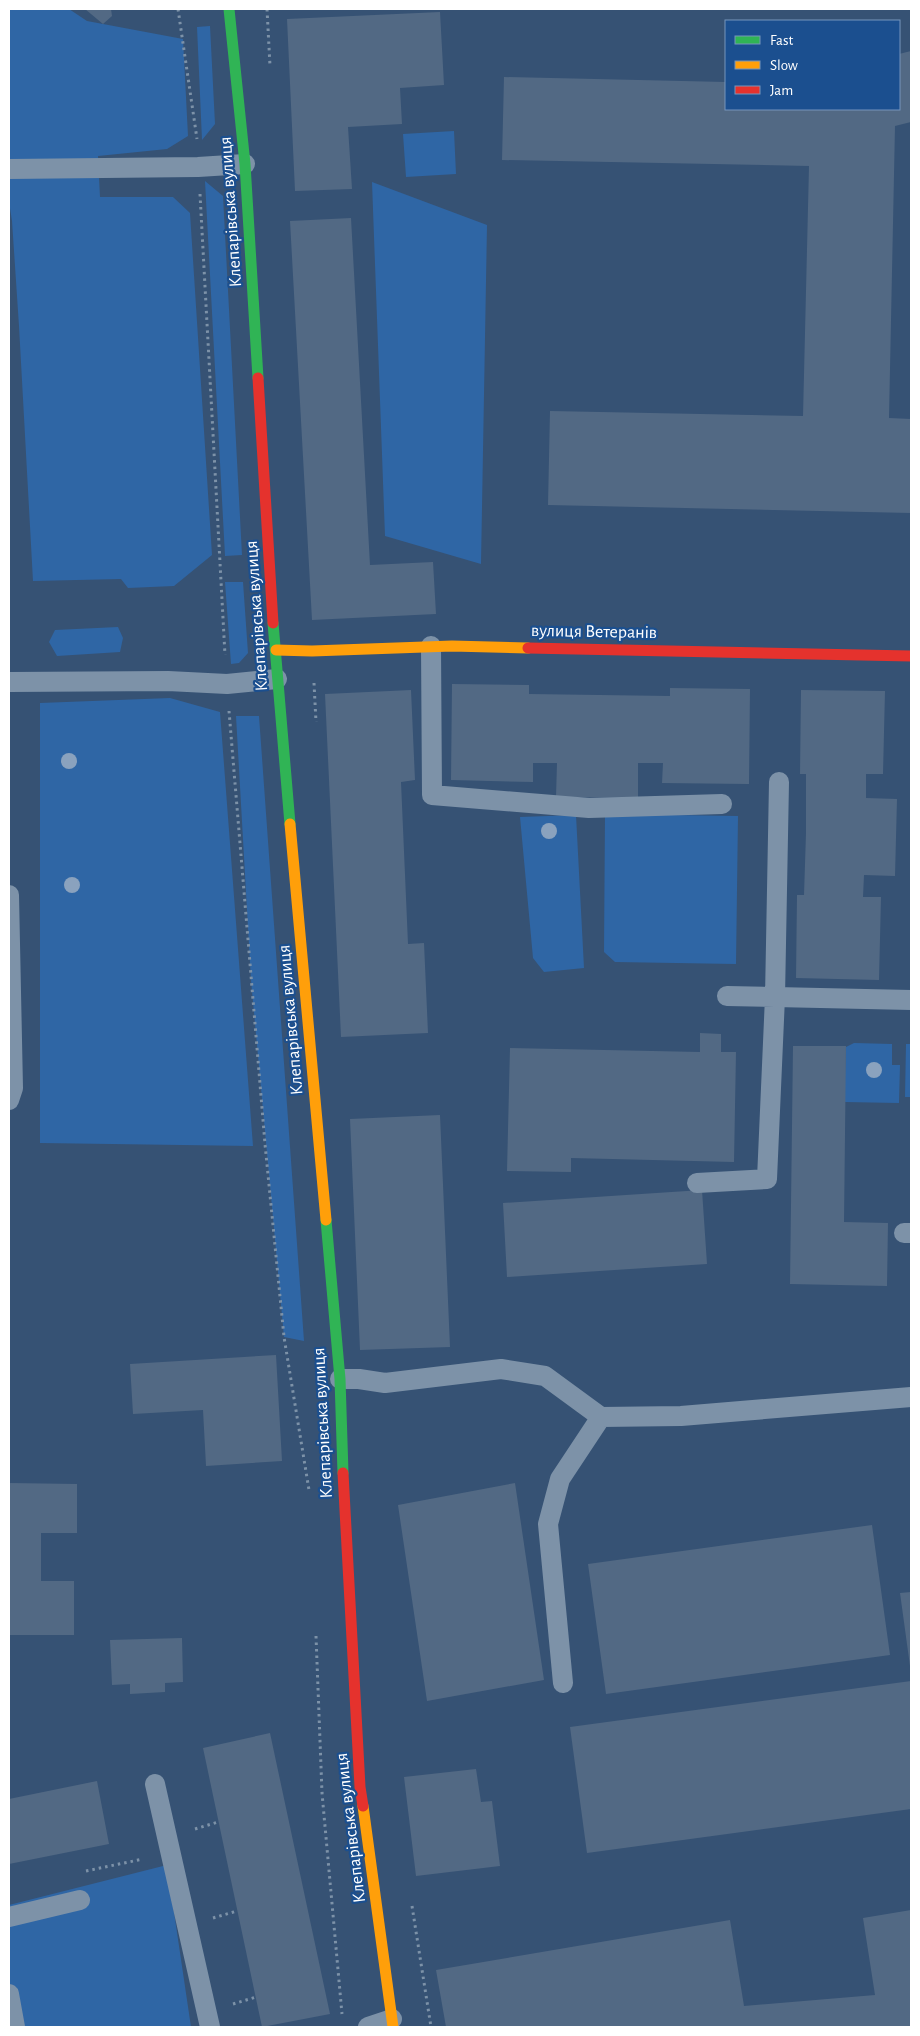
<svg xmlns="http://www.w3.org/2000/svg" width="920" height="2036" viewBox="0 0 920 2036" font-family="'Alegreya Sans',sans-serif">
  <style>
    .green { fill: #2f66a5 }
    .building { fill: #526984 }
    .lines { fill: none; stroke-linecap: round; stroke-linejoin: round }
    .path { stroke: #7d92a8; stroke-width: 3; stroke-dasharray: 2.5 4; stroke-linecap: butt }
    .lane { stroke: #7d92a8; stroke-width: 20 }
    .fast { stroke: #30b455; stroke-width: 11 }
    .slow { stroke: #ff9f0a; stroke-width: 11 }
    .jam { stroke: #e5322d; stroke-width: 11 }
    .tree { fill: #8aa2be }
    .labels { text-anchor: middle; stroke-width: 4.5; stroke-linejoin: round; paint-order: stroke }
    .street-label { font-size: 18px; fill: #fff; stroke: #1b4f8f }
  </style>
  <rect width="100%" height="100%" fill="#365274"/>
  <!-- green -->
  <path class="green" d="M9 9H69L87 21 183 39 188 136 167 149 98 156 100 197H173L190 213 212 555 174 586 128 588 121 579 33 581 19 326 12 221 9 202Z
    M210 26 215 124 202 140 197 27Z
    M454 131 456 174 406 177 403 134Z
    M205 181 223 196 242 555 225 556Z
    M372 182 487 225 481 564 385 536Z
    M225 582H243L248 653 239 663 231 664Z
    M118 627 123 638 120 652 57 656 49 642 55 630Z
    M170 698 220 712 253 1146 40 1143V703Z
    M236 716H259L304 1341 284 1337 251 980Z
    M605 814 738 816 736 964 615 962 604 952Z
    M576 815 584 968 544 972 533 958 520 817Z
    M854 1043 892 1044V1065H900L899 1103 844 1102 846 1047Z
    M906 1044H911V1097H905Z
    M167 1865 191 2027H9V1905Z"/>
  <!-- building -->
  <path class="building" d="M85 9H111L112 16 103 24Z
    M440 12 444 85 400 88 402 124 348 127 352 189 295 191 287 19Z
    M911 51V122L895 126 889 418 911 419V513L548 505 550 411 803 416 809 166 502 160 504 77 726 82V109H899V54Z
    M351 218 370 565 433 562 436 614 312 620 290 221Z
    M452 684 529 685V694L670 696V688L750 689 749 784 662 783 663 763H638V798L556 797 557 763H533V782L451 780Z
    M411 690 415 780 401 782 408 944 424 943 428 1033 341 1037 325 694Z
    M801 690 885 691 883 774H866V798L897 799 895 876 864 875 863 897H881L879 980 796 978 797 895H804L806 833V774H800Z
    M700 1033 721 1034V1052H736L734 1162 571 1158V1172L507 1171 510 1048 700 1052Z
    M793 1046H846L844 1222 888 1223 887 1286 790 1284Z
    M440 1115 450 1347 360 1350 350 1119Z
    M702 1190 707 1264 507 1277 503 1203Z
    M276 1355 282 1461 206 1466 203 1410 133 1414 130 1364Z
    M9 1483 77 1484V1533H41V1581H74V1635H9Z
    M515 1483 544 1680 427 1701 398 1505Z
    M872 1525 890 1655 606 1694 588 1564Z
    M911 1592V1666H910L900 1593Z
    M182 1638 183 1682 165 1683V1692L130 1694V1684L112 1685 110 1640Z
    M911 1681V1809L587 1853 570 1727Z
    M270 1733 330 2014 262 2027 203 1748Z
    M476 1769 481 1802 492 1801 500 1866 416 1876 404 1777Z
    M97 1781 109 1844 9 1864V1799Z
    M911 1910V2027H446L436 1970 730 1920 744 2006 875 1995 863 1918Z"/>
  <g class="lines">
    <!-- path -->
    <path class="path" d="M178 9 197 139
      M267 9 270 66
      M200 194 225 655
      M314 683 316 722
      M229 711 265 1144 284 1337 309 1490
      M316 1636 322 1793 342 2014
      M195 1829 218 1822
      M86 1871 143 1859
      M412 1906 431 2027
      M213 1918 237 1911
      M233 2004 256 1997"/>
    <!-- lane -->
    <path class="lane" d="M9 169 198 167 245 164
      M431 646 432 795 589 808 722 804
      M9 682 168 681 227 684 277 679
      M779 782 775 997 911 1000
      M9 895 13 1088 9 1100
      M697 1183 767 1179 775 997 727 996
      M904 1233H911
      M340 1379H359L385 1383 501 1369 545 1376 601 1417 681 1416 911 1397
      M563 1683 548 1524 560 1479 601 1417
      M155 1784 210 2027
      M9 1917 80 1900
      M9 1994 15 2027
      M368 2027 392 2019"/>
    <!-- fast -->
    <path class="fast" d="M229 9 245 164 258 378
      M273 623 290 824
      M326 1220 340 1379 343 1473"/>
    <!-- slow -->
    <path class="slow" d="M276 650 312 651 452 646 528 648
      M290 824 326 1220
      M363 1806 393 2027"/>
    <!-- jam -->
    <path class="jam" d="M258 378 273 623
      M528 648 911 656
      M343 1473 360 1787 363 1806"/>
  </g>
  <!-- trees -->
  <g class="tree">
    <circle cx="69" cy="761" r="8"/>
    <circle cx="549" cy="831" r="8"/>
    <circle cx="72" cy="885" r="8"/>
    <circle cx="874" cy="1070" r="8"/>
  </g>
  <g class="labels">
    <!-- street labels -->
    <g class="street-label">
      <text transform="translate(230 212) rotate(-94)" y="6">Клепарівська вулиця</text>
      <text transform="translate(256 616) rotate(-94)" y="6">Клепарівська вулиця</text>
      <text transform="translate(594 631) rotate(1)" y="6">вулиця Ветеранів</text>
      <text transform="translate(290 1020) rotate(-95)" y="6">Клепарівська вулиця</text>
      <text transform="translate(322 1423) rotate(-93)" y="6">Клепарівська вулиця</text>
      <text transform="translate(350 1828) rotate(-97)" y="6">Клепарівська вулиця</text>
    </g>
  </g>
  <!-- border -->
  <rect width="920" height="2036" fill="none" stroke="#ffffff" stroke-width="20"/>
  <!-- legend -->
  <rect x="725" y="20" width="175" height="90" fill="#1b4f8f" stroke="#7695bc"/>
  <rect x="735" y="36" width="25" height="8" fill="#30b455" stroke="#7695bc"/>
  <text x="770" y="45" font-size="15" fill="#ffffff">Fast</text>
  <rect x="735" y="61" width="25" height="8" fill="#ff9f0a" stroke="#7695bc"/>
  <text x="770" y="70" font-size="15" fill="#ffffff">Slow</text>
  <rect x="735" y="86" width="25" height="8" fill="#e5322d" stroke="#7695bc"/>
  <text x="770" y="95" font-size="15" fill="#ffffff">Jam</text>
</svg>
